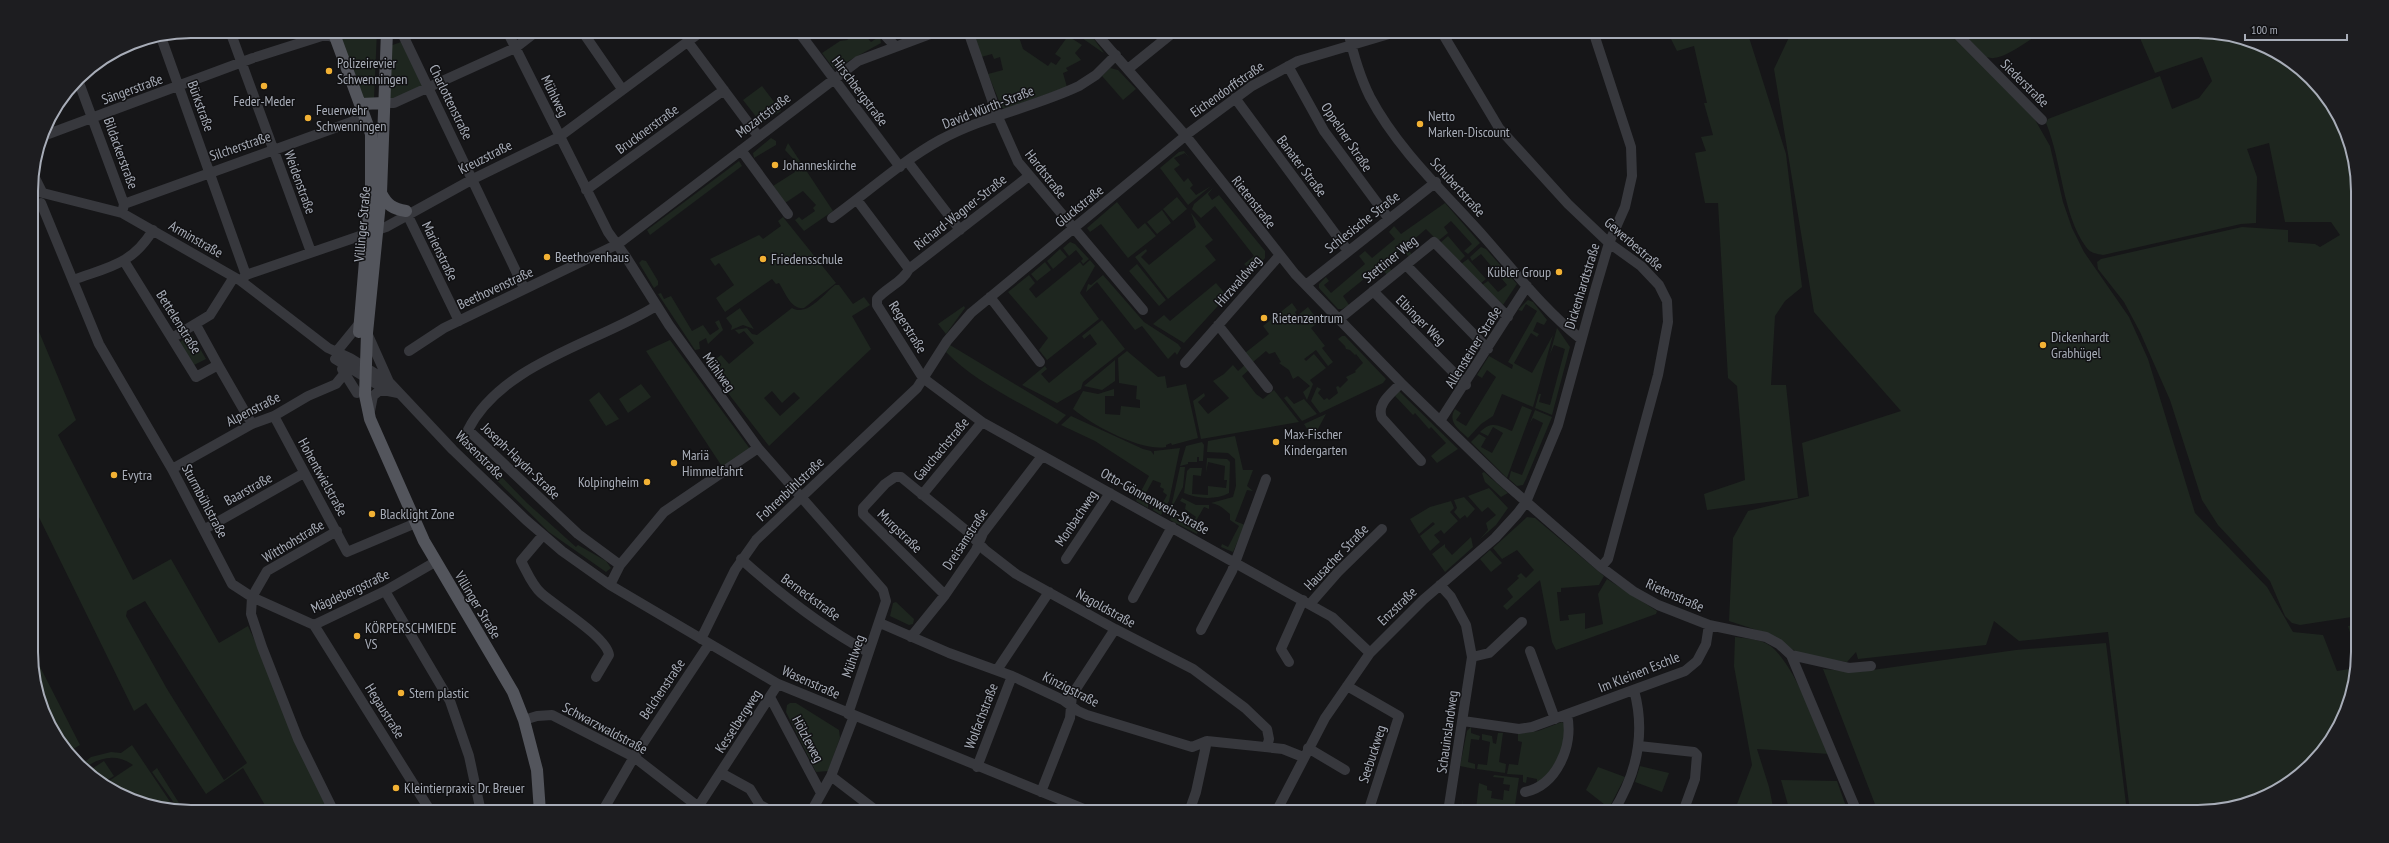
<svg xmlns="http://www.w3.org/2000/svg" width="2389" height="843" viewBox="0 0 2389 843" font-family="'PT Sans Narrow',sans-serif">
  <style>
    .green { fill: #1e261f; fill-rule: evenodd }
    .lines { fill: none; stroke-linecap: round; stroke-linejoin: round }
    .minor { stroke: #37383d; stroke-width: 10 }
    .major { stroke: #53555c; stroke-width: 12 }
    .poi-dot { fill: #f2b134; stroke: #111113; stroke-width: 1.5 }
    .labels { text-anchor: middle; stroke-width: 3; stroke-linejoin: round; paint-order: stroke }
    .poi-label { font-size: 14px; fill: #a8adb8; stroke: #111113; text-anchor: start }
    .street-label { font-size: 14px; fill: #a8adb8; stroke: #111113 }
    .rim { fill: none; stroke: #a8adb8; stroke-width: 2 }
  </style>
  <rect width="100%" height="100%" fill="#161618"/>
  <!-- green -->
  <path class="green" d="M352 31H377L374 98 365 101 339 36Z
    M858 31H861L871 42 880 36 881 43 834 69 822 53 840 41 847 40Z
    M991 31H1014L1016 35 1018 34 1023 49 1048 66 1051 62 1056 65 1061 58 1055 54 1068 36 1082 45 1075 53 1081 60 1066 68 1068 71 1063 73 1067 87 1005 109 1002 108 988 74 1003 70 1000 57 994 59 992 54 981 57 975 38Z
    M1072 31H1088L1104 53 1102 52Z
    M1673 31H1747L1786 154 1802 287 1785 301 1775 316 1771 385H1786L1798 498 1707 510 1704 494 1745 480 1737 386 1728 378 1718 203H1705L1695 153 1706 151 1701 137 1713 135 1704 103H1707L1694 46 1677 51 1668 33Z
    M1792 31H1951L2034 118 2050 146 2063 202 2072 228 2084 252 2129 317 2148 359 2195 513 2267 587 2293 632 2323 635 2337 671 2355 668 2350 703 2331 741 2295 779 2249 803 2208 812H2130L2108 632 2019 641 1994 621 1986 645 1858 659 1856 652 1847 662 1801 655 1769 634 1729 621 1733 538 1748 511 1809 496 1802 443 1901 411 1814 312 1774 69Z
    M1958 31H2043C2032 38 2004 60 1991 58 1979 57 1966 39 1958 31Z
    M2137 31C2201 31 2253 29 2304 73 2319 86 2333 103 2342 121 2349 136 2352 154 2357 170L2358 616 2300 625 2292 623 2285 616 2270 581 2218 525 2202 500 2170 400 2140 332 2124 302 2098 269 2097 262 2101 259 2242 227 2288 230V242L2315 244 2320 247 2340 235 2331 222H2285L2269 143 2247 149 2257 177 2256 223 2241 224 2103 255C2097 254 2090 253 2086 247 2062 214 2062 161 2046 123L2048 119 2160 76 2172 109 2199 98 2212 81 2202 57 2155 73Z
    M401 42 424 85 389 101 390 46Z
    M1110 68 1118 70 1136 89 1123 100 1102 76Z
    M762 86 781 111 761 123 743 100Z
    M771 138 776 141V145L754 158 753 153Z
    M788 143 833 211 804 231 795 220 799 217 802 220 815 211 813 208 816 205 803 191 785 203 773 186 795 172 791 166 797 163 785 150Z
    M1184 151 1191 160 1185 153 1174 158 1180 165 1174 169 1184 182 1188 178 1193 185 1190 188 1196 195 1211 186 1188 205 1160 168 1179 152Z
    M739 161 742 166 650 235 647 230Z
    M1213 188 1208 194 1212 200 1219 195 1265 251V258L1253 272 1244 264 1254 256 1215 206 1201 218 1192 209 1194 204Z
    M1177 197 1187 209 1173 221 1163 209Z
    M1117 202 1138 229 1145 223 1156 236 1128 258 1101 224 1090 232 1087 228Z
    M1445 203 1480 243 1468 254 1464 251 1472 244 1451 221 1444 227 1448 233 1438 241 1426 229 1406 246 1412 255 1409 257 1402 249 1385 262 1392 271 1387 275 1380 266 1343 296 1349 305 1342 309H1338L1319 288V284L1326 277 1329 281 1324 285 1331 293 1365 264 1359 256 1365 251 1372 258 1395 239 1389 232 1394 226 1401 234Z
    M1162 210 1171 223 1157 234 1147 222Z
    M1191 213 1213 240 1205 246 1216 260 1168 299 1135 257 1146 249 1147 251 1141 257 1149 265 1196 227Z
    M783 217 836 283 804 308C791 310 785 292 779 283L776 284 772 279 725 312 716 298 734 285 719 263 715 266 710 259 759 235 763 239 781 226 778 221Z
    M1448 236 1465 256 1459 262 1440 243Z
    M1070 242 1075 244 1089 259 1083 264 1081 261 1083 259 1076 250 1069 256 1063 248Z
    M1481 247 1486 249 1517 284 1503 305 1482 285 1488 281 1498 292 1507 285 1481 254 1472 261 1470 257Z
    M1060 249 1067 257 1053 269 1047 261Z
    M1468 259 1486 279 1480 284 1461 264Z
    M642 260 646 261 658 281V285L654 288 639 263Z
    M1090 260 1095 266 1080 293 1099 319 1047 360 1039 350 1048 338 1008 292 1029 275 1035 283 1029 289 1036 298 1080 262 1083 266Z
    M1045 262 1051 270 1037 281 1031 274Z
    M1137 264 1166 300 1159 306 1129 271Z
    M1103 275 1144 322 1178 344 1181 348 1177 355 1175 352 1168 359 1142 326 1135 330 1097 282 1086 292 1088 284 1091 285Z
    M1216 283 1227 296 1184 343 1153 324 1164 315 1170 321Z
    M835 285H839L853 304 864 297 870 305 852 316 871 349 769 446 707 366 721 355 729 364 754 343 744 331 739 334 735 330 747 328 752 334 757 335 792 308C807 317 824 294 835 285ZM772 391 782 403 794 392 800 398 780 416 764 398Z
    M661 293 664 299 671 296 692 331 703 325 710 335 719 329 715 322 719 320 723 330 708 344 706 338 699 342 700 349 695 350 658 294Z
    M1528 300 1533 302 1547 320 1544 325 1537 322 1533 331 1539 334 1537 337 1531 333 1514 363 1532 373 1553 335 1533 407 1502 394 1493 416 1481 424 1468 438C1459 429 1447 422 1455 409L1461 413 1456 420 1466 426 1496 377 1487 370 1482 378 1477 375 1489 356 1512 369 1513 365 1508 362 1537 311 1526 304 1522 311 1518 310Z
    M1292 303 1297 310 1295 312 1297 316 1308 307 1319 322 1311 328 1325 346 1322 348 1333 362 1328 366 1316 350 1304 359 1306 361 1314 354 1326 368 1310 380 1313 384 1307 400 1303 392 1310 386 1298 376 1293 379 1289 370 1279 363 1281 362 1275 352 1269 354 1266 351 1253 362 1245 353 1269 334 1263 326Z
    M964 306 965 308 946 334 938 324Z
    M740 308 741 310 754 329 743 325 731 330 732 326 726 318Z
    M32 315 76 420 58 435 133 580 171 559 219 643 248 626 334 812H269L243 768 206 794 146 703 134 711 33 505ZM145 601 247 763 224 780 167 689 126 616 127 611Z
    M1102 320 1125 349 1083 382 1081 389 1057 403 1022 385 1045 366 1047 369 1041 374 1049 383 1097 344 1090 334 1084 339 1082 336Z
    M1557 328 1570 347 1552 415 1535 408 1539 394H1541L1539 402 1550 405 1565 349 1554 345 1550 354Z
    M192 335 206 359 192 366 178 343Z
    M1342 336H1345L1386 379 1383 383 1320 413 1311 401 1317 387 1321 389 1318 393 1324 400 1327 398 1329 400 1338 393 1336 387 1338 386 1340 388 1348 380 1346 377 1356 372 1355 371 1363 363 1356 354 1355 355 1350 350 1346 349 1345 346 1338 339Z
    M670 340 750 449 723 468 646 351Z
    M950 345 1066 415 1057 424C1021 403 976 383 946 352Z
    M1127 351 1158 377 1165 376 1167 388 1186 384 1198 438 1172 445 1171 443 1166 445V447C1142 452 1092 425 1073 409L1083 391 1098 394 1114 389V396H1105V414L1120 415 1121 406 1140 408V400L1136 399 1137 386 1119 383 1118 358Z
    M1115 360V381L1102 390 1084 386Z
    M1246 364 1250 369 1242 376 1256 394 1263 399 1274 390 1299 422 1201 439 1193 401 1204 393 1205 396 1198 402 1208 414 1229 398 1213 381 1224 374 1233 365 1238 371Z
    M641 384 651 397 628 413 619 399Z
    M1399 391 1458 449 1437 463 1431 456 1446 443 1431 427 1429 429 1415 413 1413 415 1395 396Z
    M599 392 619 419 606 426 589 400Z
    M1287 396 1294 404 1304 399 1317 414 1302 421 1284 398Z
    M1522 406 1532 410 1507 478 1471 442 1479 434 1486 438 1481 447 1492 453 1503 433 1493 427 1488 436 1480 432C1492 420 1499 426 1512 431Z
    M1535 410 1552 417 1526 479 1523 485 1517 486 1509 479 1511 471 1522 475 1543 423 1533 418 1530 423Z
    M1326 414 1313 438 1304 424Z
    M1071 416 1143 449 1151 451 1154 455V451L1180 448 1169 501 1161 515 1153 510 1154 507 1159 510 1167 495 1163 492 1164 489 1160 487 1161 483 1153 480 1142 500 1148 503V508L1136 501 1149 476 1095 441 1061 425Z
    M461 435 527 503 576 547 578 545 606 561 611 568 606 572 549 532 456 440Z
    M1235 436 1243 470H1253L1247 486 1253 491 1247 490 1235 521 1245 525 1233 552 1221 547 1222 544 1228 547 1239 526 1230 520V514C1224 509 1219 504 1211 503L1233 497 1236 486 1235 459 1228 453 1207 452 1208 441Z
    M1202 442 1204 445 1203 461H1199V457H1197V462H1188V464L1180 466 1186 446Z
    M1207 458 1227 459 1230 462 1229 493C1217 500 1197 499 1184 493L1187 471 1190 468H1202L1201 476 1193 475 1192 494 1208 495V486L1226 488 1227 480H1224L1225 466 1208 462 1206 473Z
    M1180 467H1185L1183 487 1166 518 1172 503Z
    M1484 472 1508 493 1501 497 1485 482 1482 473Z
    M1489 488 1508 508 1496 525 1480 539 1488 530 1486 523 1496 515 1488 507 1482 512 1468 496Z
    M1464 497 1475 509 1467 518 1465 515 1460 519 1454 512 1457 508 1454 500Z
    M1182 498 1196 505H1209V509L1204 507 1192 528 1198 531 1197 534 1170 520 1172 516 1190 527 1196 517 1185 509 1186 504 1180 501Z
    M1451 501 1454 508 1450 512 1458 521 1444 534 1441 530 1434 535 1440 542 1430 551 1420 536 1435 524 1433 522 1419 534 1410 519 1430 507Z
    M1527 517 1535 518 1604 576 1599 585 1561 588V592H1557L1560 621 1569 620 1568 615 1585 613V629L1603 624 1598 594 1607 579 1657 611 1656 614 1556 650 1552 642 1540 580 1507 610 1503 606 1513 597 1507 589 1519 578 1517 576 1521 573 1526 578 1534 570 1517 550 1502 559 1493 548Z
    M1471 537 1473 547 1445 572 1432 554 1445 544V547L1452 555Z
    M1490 550 1502 563 1491 572 1480 559Z
    M896 602 914 619 913 624 909 625 890 616 893 603Z
    M2358 624V652L2357 655 2348 626Z
    M1735 637C1749 639 1765 639 1775 650 1797 672 1816 725 1829 754L1757 749 1769 787 1774 812H1734L1752 765 1734 666Z
    M2106 643 2127 812H1878L1823 669 1858 672 2016 650Z
    M34 655 80 745 68 752 48 723 34 683Z
    M790 703H796L839 730 840 738 828 771 816 772 786 712 787 705Z
    M1562 722 1564 724C1568 750 1554 767 1537 785V779L1527 777 1526 783 1523 782V775L1507 774 1509 764 1518 765 1522 742 1518 741V734L1538 731Z
    M1471 727V733L1480 736 1479 740 1471 739 1468 762 1475 764V769L1460 766 1467 731Z
    M1498 733H1503L1499 762 1506 764 1505 773 1477 769 1478 764 1487 765 1490 742 1482 740V734L1492 736 1493 743 1496 744Z
    M132 745 175 809 140 804 103 785 133 765C117 753 98 757 84 769L80 766 91 757 111 752 121 753Z
    M104 761 114 776 101 784 87 772Z
    M1640 766 1669 773 1662 792 1635 782Z
    M1598 767 1625 777 1609 808 1586 790Z
    M157 768 184 811 179 810 152 772Z
    M1494 775 1519 778 1514 812H1460L1463 799 1462 807 1476 809 1479 783 1487 786V790L1492 791 1491 798 1503 800 1504 790 1509 791 1510 785 1503 784 1504 778 1493 777Z
    M1781 780 1837 781 1848 812H1790Z"/>
  <g class="lines">
    <!-- minor -->
    <path class="minor" d="M230 31 311 252
      M401 31 524 288
      M507 31 608 232 626 257 669 325 758 448 883 590 886 601 848 714
      M582 31 622 89
      M798 31 900 167
      M881 31 895 46
      M968 31 998 117 1018 162 1143 310
      M1094 31 1186 136 1295 274 1401 383 1500 479 1601 567 1633 591 1658 605 1709 625 1766 637 1779 644 1791 655 1857 812
      M1348 31C1353 53 1360 77 1370 97 1398 150 1445 193 1485 238 1515 272 1544 310 1581 339
      M1441 31 1499 128 1568 204 1609 243 1641 266 1659 285 1667 301 1668 322 1658 375 1608 559 1601 567
      M1954 31 2042 120
      M161 37 246 275
      M688 42 758 136
      M256 57 325 35 336 38
      M1288 66 1324 131 1389 219
      M1128 69 1175 31
      M78 80 124 204 123 209
      M1235 98 1348 251
      M384 103H394L515 48 537 31
      M43 136 253 58
      M741 150 788 214
      M908 162 960 230
      M33 174 42 192
      M31 190 122 213 241 281 328 348 350 358 389 382
      M586 190 724 90
      M857 200 909 269
      M41 203 99 344 172 469 232 584 252 597 314 625 385 591 435 562
      M124 204 365 117
      M408 216 459 321
      M832 218C868 192 902 161 940 140 984 116 1035 107 1079 86L1096 75 1116 55
      M124 261 196 377 218 365 252 424
      M1406 265 1488 349
      M909 269C903 282 886 288 877 299V305L923 378 982 422 1332 617 1370 653
      M909 269 1029 176
      M73 280C108 267 132 265 153 230
      M241 281 246 275 386 227 473 179 559 137 702 31
      M1306 285 1436 182
      M1373 291 1466 385
      M990 297 1040 362
      M1339 319 1434 242 1508 317
      M196 325 218 365
      M1218 325 1268 388
      M368 335 389 382 453 450 526 520 562 551 610 585 778 684 1091 812
      M172 338 210 315 234 277
      M337 351 359 324
      M409 351 444 328 618 244 858 61 938 31
      M335 359 388 391 398 393
      M1185 363 1279 256
      M342 369 357 393
      M1401 383C1391 394 1376 404 1382 418L1421 461
      M370 411 373 396 379 391H388
      M274 416 347 552 416 523
      M1440 421 1527 286
      M172 469 252 424 274 416 308 396 336 384 345 373
      M922 495 982 422
      M205 529 304 473
      M543 535 521 561C527 572 532 585 541 593 555 606 607 637 609 655L596 677
      M741 559C780 594 822 627 868 652
      M1066 559 1110 493
      M620 565 578 534 468 430C502 363 597 343 656 306
      M610 585 620 565 664 512 758 448
      M1440 585 1451 597 1466 625 1472 657 1448 812
      M385 591 450 701 469 756 481 812
      M945 595 863 514V508L885 484 895 477H901L968 532 985 550 1016 574 1115 629 1193 669 1245 708 1267 729 1269 739 1267 747
      M1133 598 1172 527
      M1310 604 1338 572 1382 529
      M880 623 949 653 1012 676 1063 700 1078 711 1087 715 1192 747 1207 741 1283 749 1303 757
      M314 625 431 812
      M1201 630 1232 571 1266 479
      M911 637 945 595 976 550 983 533 1042 456
      M701 639 735 570 756 540 917 388 947 341 971 313 1190 132 1252 86 1298 61 1399 31
      M1530 651 1555 719
      M1791 655 1849 668 1871 666
      M1472 657 1489 653 1522 622
      M1289 662 1281 649 1303 600
      M997 670 1049 592
      M1347 686 1399 716 1368 812
      M770 697 821 793
      M524 720 537 716 552 715 634 757 705 812
      M1463 721 1519 729 1532 727 1685 671 1697 661 1706 644 1709 625
      M1639 746 1694 752 1697 755 1695 779 1683 812
      M1308 748 1345 770
      M977 767 1012 676
      M721 773 750 789 760 805 773 812
      M831 776 878 812
      M1041 792 1070 718 1072 695 1115 629
      M1525 792C1557 785 1574 745 1567 715
      M698 807 778 684
      M334 812 298 739 262 647 251 614 252 597 267 571 337 531
      M602 812 634 757 709 644
      M811 812 831 776 854 716
      M1189 812 1196 792 1207 741
      M1276 812 1325 718 1370 653 1423 600 1495 538 1517 514 1526 502 1558 425 1596 287 1609 243 1625 207 1632 176 1631 147 1593 31
      M1613 812C1637 774 1646 734 1634 690"/>
    <!-- major -->
    <path class="major" d="M333 31 371 134V190L359 332
      M387 31 381 193 367 333 365 395 370 419 424 541 513 692 524 720 537 770 540 812
      M361 104 384 103
      M381 193C387 205 393 209 406 211"/>
  </g>
  <!-- markers -->
  <g class="poi-dot">
    <circle cx="329" cy="71" r="4"/>
    <circle cx="264" cy="86" r="4"/>
    <circle cx="308" cy="118" r="4"/>
    <circle cx="1420" cy="124" r="4"/>
    <circle cx="775" cy="165" r="4"/>
    <circle cx="547" cy="257" r="4"/>
    <circle cx="763" cy="259" r="4"/>
    <circle cx="1559" cy="272" r="4"/>
    <circle cx="1264" cy="318" r="4"/>
    <circle cx="2043" cy="345" r="4"/>
    <circle cx="1276" cy="442" r="4"/>
    <circle cx="674" cy="463" r="4"/>
    <circle cx="114" cy="475" r="4"/>
    <circle cx="647" cy="482" r="4"/>
    <circle cx="372" cy="514" r="4"/>
    <circle cx="357" cy="636" r="4"/>
    <circle cx="401" cy="693" r="4"/>
    <circle cx="396" cy="788" r="4"/>
  </g>
  <g class="labels">
    <!-- poi labels -->
    <g class="poi-label">
      <text x="337" y="68">Polizeirevier<tspan x="337" dy="16">Schwenningen</tspan></text>
      <text x="264" y="106" text-anchor="middle">Feder-Meder</text>
      <text x="316" y="115">Feuerwehr<tspan x="316" dy="16">Schwenningen</tspan></text>
      <text x="1428" y="121">Netto<tspan x="1428" dy="16">Marken-Discount</tspan></text>
      <text x="783" y="170">Johanneskirche</text>
      <text x="555" y="262">Beethovenhaus</text>
      <text x="771" y="264">Friedensschule</text>
      <text x="1551" y="277" text-anchor="end">Kübler Group</text>
      <text x="1272" y="323">Rietenzentrum</text>
      <text x="2051" y="342">Dickenhardt<tspan x="2051" dy="16">Grabhügel</tspan></text>
      <text x="1284" y="439">Max-Fischer<tspan x="1284" dy="16">Kindergarten</tspan></text>
      <text x="682" y="460">Mariä<tspan x="682" dy="16">Himmelfahrt</tspan></text>
      <text x="122" y="480">Evytra</text>
      <text x="639" y="487" text-anchor="end">Kolpingheim</text>
      <text x="380" y="519">Blacklight Zone</text>
      <text x="365" y="633">KÖRPERSCHMIEDE<tspan x="365" dy="16">VS</tspan></text>
      <text x="409" y="698">Stern plastic</text>
      <text x="404" y="793">Kleintierpraxis Dr. Breuer</text>
    </g>
    <!-- street labels -->
    <g class="street-label">
      <text transform="translate(2025 83) rotate(45)" y="5">Siederstraße</text>
      <text transform="translate(132 89) rotate(-20)" y="5">Sängerstraße</text>
      <text transform="translate(1227 89) rotate(-35)" y="5">Eichendorffstraße</text>
      <text transform="translate(860 91) rotate(53)" y="5">Hirschbergstraße</text>
      <text transform="translate(555 96) rotate(64)" y="5">Mühlweg</text>
      <text transform="translate(451 102) rotate(64)" y="5">Charlottenstraße</text>
      <text transform="translate(201 106) rotate(70)" y="5">Bürkstraße</text>
      <text transform="translate(988 107) rotate(-21)" y="5">David-Würth-Straße</text>
      <text transform="translate(763 115) rotate(-37)" y="5">Mozartstraße</text>
      <text transform="translate(647 129) rotate(-36)" y="5">Brucknerstraße</text>
      <text transform="translate(1347 137) rotate(56)" y="5">Oppelner Straße</text>
      <text transform="translate(240 146) rotate(-19)" y="5">Silcherstraße</text>
      <text transform="translate(121 153) rotate(70)" y="5">Bildackerstraße</text>
      <text transform="translate(485 157) rotate(-27)" y="5">Kreuzstraße</text>
      <text transform="translate(1302 166) rotate(53)" y="5">Banater Straße</text>
      <text transform="translate(1046 174) rotate(52)" y="5">Hardtstraße</text>
      <text transform="translate(300 182) rotate(70)" y="5">Weidenstraße</text>
      <text transform="translate(1458 187) rotate(48)" y="5">Schubertstraße</text>
      <text transform="translate(1254 202) rotate(52)" y="5">Rietenstraße</text>
      <text transform="translate(1079 206) rotate(-39)" y="5">Gluckstraße</text>
      <text transform="translate(960 212) rotate(-38)" y="5">Richard-Wagner-Straße</text>
      <text transform="translate(1362 222) rotate(-38)" y="5">Schlesische Straße</text>
      <text transform="translate(362 224) rotate(-85)" y="5">Villinger Straße</text>
      <text transform="translate(196 239) rotate(30)" y="5">Arminstraße</text>
      <text transform="translate(1634 244) rotate(41)" y="5">Gewerbestraße</text>
      <text transform="translate(440 251) rotate(64)" y="5">Marienstraße</text>
      <text transform="translate(1390 259) rotate(-39)" y="5">Stettiner Weg</text>
      <text transform="translate(1238 281) rotate(-49)" y="5">Hirzwaldweg</text>
      <text transform="translate(1582 286) rotate(-73)" y="5">Dickenhardtstraße</text>
      <text transform="translate(495 288) rotate(-25)" y="5">Beethovenstraße</text>
      <text transform="translate(1421 320) rotate(45)" y="5">Elbinger Weg</text>
      <text transform="translate(179 322) rotate(58)" y="5">Bettelenstraße</text>
      <text transform="translate(908 327) rotate(58)" y="5">Regerstraße</text>
      <text transform="translate(1473 347) rotate(-58)" y="5">Allensteiner Straße</text>
      <text transform="translate(719 372) rotate(54)" y="5">Mühlweg</text>
      <text transform="translate(253 409) rotate(-27)" y="5">Alpenstraße</text>
      <text transform="translate(941 449) rotate(-50)" y="5">Gauchachstraße</text>
      <text transform="translate(480 455) rotate(45)" y="5">Wasenstraße</text>
      <text transform="translate(521 461) rotate(44)" y="5">Joseph-Haydn-Straße</text>
      <text transform="translate(323 477) rotate(61)" y="5">Hohentwielstraße</text>
      <text transform="translate(248 489) rotate(-29)" y="5">Baarstraße</text>
      <text transform="translate(790 489) rotate(-43)" y="5">Fohrenbühlstraße</text>
      <text transform="translate(205 501) rotate(62)" y="5">Sturmbühlstraße</text>
      <text transform="translate(1155 501) rotate(29)" y="5">Otto-Gönnenwein-Straße</text>
      <text transform="translate(1076 518) rotate(-56)" y="5">Monbachweg</text>
      <text transform="translate(900 531) rotate(44)" y="5">Murgstraße</text>
      <text transform="translate(965 539) rotate(-57)" y="5">Dreisamstraße</text>
      <text transform="translate(293 541) rotate(-31)" y="5">Witthohstraße</text>
      <text transform="translate(1336 557) rotate(-46)" y="5">Hausacher Straße</text>
      <text transform="translate(350 591) rotate(-25)" y="5">Mägdebergstraße</text>
      <text transform="translate(1675 595) rotate(24)" y="5">Rietenstraße</text>
      <text transform="translate(811 597) rotate(36)" y="5">Berneckstraße</text>
      <text transform="translate(478 605) rotate(59)" y="5">Villinger Straße</text>
      <text transform="translate(1397 606) rotate(-44)" y="5">Enzstraße</text>
      <text transform="translate(1106 608) rotate(29)" y="5">Nagoldstraße</text>
      <text transform="translate(853 656) rotate(-71)" y="5">Mühlweg</text>
      <text transform="translate(1639 672) rotate(-22)" y="5">Im Kleinen Eschle</text>
      <text transform="translate(811 682) rotate(24)" y="5">Wasenstraße</text>
      <text transform="translate(662 689) rotate(-56)" y="5">Belchenstraße</text>
      <text transform="translate(1071 689) rotate(27)" y="5">Kinzigstraße</text>
      <text transform="translate(385 711) rotate(58)" y="5">Hegaustraße</text>
      <text transform="translate(981 716) rotate(-69)" y="5">Wolfachstraße</text>
      <text transform="translate(738 721) rotate(-57)" y="5">Kesselbergweg</text>
      <text transform="translate(605 728) rotate(28)" y="5">Schwarzwaldstraße</text>
      <text transform="translate(1447 732) rotate(-82)" y="5">Schauinslandweg</text>
      <text transform="translate(808 739) rotate(62)" y="5">Hölzleweg</text>
      <text transform="translate(1372 754) rotate(-72)" y="5">Seebuckweg</text>
    </g>
  </g>
  <!-- crop -->
  <path d="M0 0H2389V843H0ZM191 38H2198A153 153 0 0 1 2351 191V652A153 153 0 0 1 2198 805H191A153 153 0 0 1 38 652V191A153 153 0 0 1 191 38Z" fill="#1d1d20" fill-rule="evenodd"/>
  <path class="rim" d="M191 38H2198A153 153 0 0 1 2351 191V652A153 153 0 0 1 2198 805H191A153 153 0 0 1 38 652V191A153 153 0 0 1 191 38Z"/>
  <!-- scale -->
  <path d="M2245 34v6h102v-6" fill="none" stroke="#a8adb8" stroke-width="2"/>
  <text x="2251" y="34" font-size="12" fill="#a8adb8" stroke="#111113" stroke-width="3" paint-order="stroke">100 m</text>
</svg>
